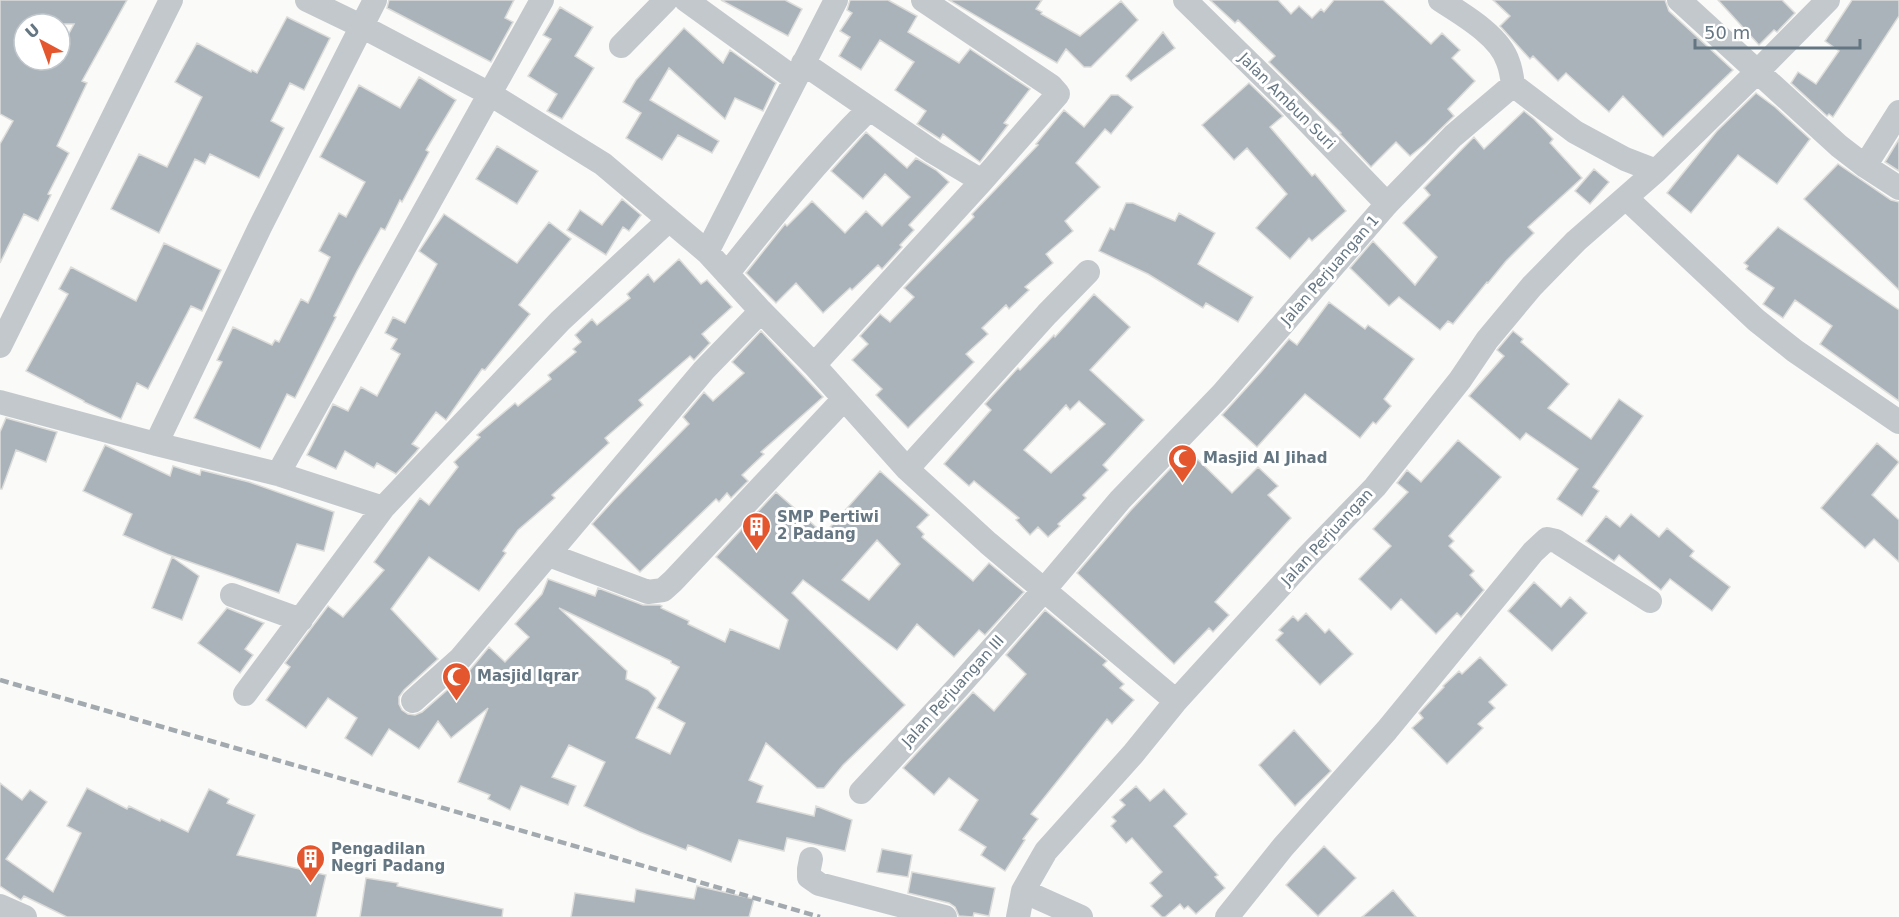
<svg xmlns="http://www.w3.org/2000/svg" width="1899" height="917" viewBox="0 0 1899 917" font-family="'DejaVu Sans',sans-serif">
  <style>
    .building { fill: #aab3b9; stroke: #dcdcda; stroke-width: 1.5; fill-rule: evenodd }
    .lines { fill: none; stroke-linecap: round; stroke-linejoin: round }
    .minor { stroke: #c3c8cc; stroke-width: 24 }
    .rail { stroke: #a2aab0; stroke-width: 4.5; stroke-dasharray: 9 4.5; stroke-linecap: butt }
    .labels { text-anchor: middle; stroke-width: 6; stroke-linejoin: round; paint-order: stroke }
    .street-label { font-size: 15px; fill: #657683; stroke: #fff }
    .poi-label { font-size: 15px; font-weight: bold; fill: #657683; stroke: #fff; text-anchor: start }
  </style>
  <rect width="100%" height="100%" fill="#fafaf8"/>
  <!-- building -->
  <path class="building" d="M0 0H127L82 81 87 83 57 146 69 153 48 194 51 195 38 221 24 214 0 263V144L13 121 0 114ZM24 24H74L60 50V60H55L51 66 37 60H24Z
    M389 0H514L505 18 513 22 491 62 387 8Z
    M721 0H785L802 9 788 36Z
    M850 0H888L917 16 908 32 959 63 970 49 1030 89 1004 123 1008 125 980 162 943 134 940 139 917 124 926 111 895 90 914 62 880 40 861 70 839 56 850 37 840 31 852 13 847 10Z
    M949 0H1042L1036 9 1042 12 1041 14 1080 36 1121 1 1138 20 1091 67H1084L1066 49 1057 63Z
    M1210 0H1278L1291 14 1299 6 1312 18 1321 9 1324 12 1334 0H1383L1431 44 1442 33 1460 50 1452 58 1475 81 1448 109 1454 116 1425 144 1410 156 1396 142 1371 167 1340 134 1341 133 1270 63 1269 62 1275 56 1238 20 1235 23Z
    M1493 0H1665L1669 11 1733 70 1663 137 1623 96 1609 112 1566 73 1558 81 1533 56 1530 59 1500 26 1510 16Z
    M1718 0H1782L1795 13 1777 32 1774 30 1759 45Z
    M1852 0H1899V16L1833 117 1829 114 1827 116 1791 83 1798 72 1816 84 1839 51 1825 41Z
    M560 7 593 27 575 56 594 68 562 119 547 111 557 94 528 76 551 39 543 35Z
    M287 17 330 38 304 90 290 83 271 121 284 128 259 178 210 154 205 164 195 159 159 233 111 209 139 154 167 167 202 97 175 82 197 43 251 72 252 70 257 73Z
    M684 28 723 63 730 50 776 83 763 111 735 98 725 119 669 68 650 100 719 141 712 153 678 135 662 160 626 138 641 113 623 102 636 80Z
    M1163 32 1175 48 1131 81 1126 76Z
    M419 77 456 100 426 150 429 152 402 202 400 200 385 230 381 228 357 271 334 316 336 317 295 398 287 394 260 449 194 418 222 362 217 360 233 327 272 345 275 340 279 342 301 299 308 303 330 257 319 251 339 213 346 217 365 182 320 157 359 85 400 108Z
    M1249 83 1283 116 1270 127 1312 176 1315 174 1346 211 1312 241 1309 238 1290 259 1256 228 1287 194 1247 148 1234 160 1202 125Z
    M1756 93 1775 107 1810 139 1777 184 1738 155 1691 213 1667 193 1717 131Z
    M1111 95H1118L1133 107 1111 134 1105 129 1076 163 1100 187 1065 221 1073 231 1046 254 1053 263 1025 287 1029 290 1009 309 1006 305 982 328 988 334 966 354 974 362 908 428 876 395 882 389 852 360 868 344 860 336 880 314 890 322 914 297 904 288 974 217 972 214 1038 145 1036 144 1064 110 1084 127Z
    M1524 111 1534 119 1553 139 1550 143 1582 178 1528 227 1534 233 1506 261 1488 283 1487 282 1453 324 1448 321 1440 330 1399 297 1389 306 1350 268 1373 241 1415 285 1437 257 1403 223 1430 195 1424 188 1474 137 1484 149Z
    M866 132 907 168 916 158 936 170 949 182 909 225 914 230 900 245 902 247 882 269 878 265 852 290 850 288 823 313 796 283 776 303 746 273 785 224 787 226 812 201 845 233 866 211 882 226 910 197 885 174 863 199 831 171Z
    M1899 139V171L1885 162Z
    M497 146 538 171 517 204 476 179Z
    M1838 164 1891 200 1899 202V290L1804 199Z
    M1594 169 1609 182 1590 204 1575 191Z
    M622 199 641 215 629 231 623 227 606 255 567 230 580 210 602 225Z
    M1126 203H1133L1175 221 1179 213 1215 233 1198 264 1253 297 1238 322 1206 303 1203 308 1148 274 1099 251 1110 228 1114 230Z
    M444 214 517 263 549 222 571 239 519 305 530 314 485 370 482 369 446 420 436 412 412 444 419 448 416 452 396 474 377 463 374 468 345 451 336 469 307 455 333 404 348 411 361 387 377 396 400 354 391 349 397 339 385 333 393 317 405 323 437 264 419 251Z
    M1778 227 1899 310V401L1820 344 1832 326 1795 300 1783 318 1763 304 1774 288 1746 269 1748 266 1744 263Z
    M164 243 221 270 202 311 191 306 148 389 137 383 121 419 84 402V401L26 371 68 294 59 289 71 267 136 301Z
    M679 259 701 284 707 280 732 307 702 334 710 343 694 360 690 356 639 400 643 405 605 438 609 443 552 495 555 498 518 530 503 551 506 553 479 591 429 557 391 609 438 659 404 690 399 697V704L402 710 408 714 415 715 422 712 470 670 489 647 505 662 529 637 515 624 542 594 548 579 595 596 598 588 643 605H660L662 606 661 608 689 621 688 624 725 642 730 629 779 649 788 620 716 557 776 492 824 534 880 471 929 515 917 527 924 534 922 537 973 581 989 563 1024 592 985 635 979 630 954 657 917 624 897 650 803 580 792 593 905 705 843 765 824 788H817L766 743 749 780 763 786 757 802 814 816 816 806 852 820 845 851 787 838 784 851 739 840 731 862 688 845 686 850 640 832 584 806 605 762 569 745 552 777 576 786 568 805 521 786 510 810 488 799 490 795 458 782 488 708 451 738 438 721 419 749 389 729 372 756 345 738 357 718 328 698 306 728 266 700 290 667 285 663 328 606 343 617 384 570 374 562 420 498 429 505 458 467 454 462 480 437 477 435 515 403 518 406 551 379 548 375 576 352 573 349 581 342 575 335 592 319 597 325 630 298 627 294 648 274 654 282ZM877 540 900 564 869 600 842 580ZM559 608 671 661V663L679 667 657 708 685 723 670 754 636 738 656 698 648 690 626 679 627 671Z
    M1094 294 1130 327 1090 370 1144 420 1103 465 1108 470 1083 495 1086 498 1058 524 1060 526 1048 537 1038 527 1030 535 1016 520 1019 518 974 481 969 486 944 464 991 410 985 404 1018 368 1020 370 1054 335 1055 337ZM1079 401 1105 424 1051 473 1024 450 1066 405 1070 410Z
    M1329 302 1365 329 1368 325 1414 359 1384 399 1391 406 1376 424 1373 422 1360 438 1305 394 1257 447 1222 415 1261 372 1289 339 1297 345Z
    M761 331 823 397 761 452 764 454 742 475 748 481 731 498 727 493 719 502 716 499 640 572 592 524 614 500 689 424 683 417 704 392 713 401 744 373 732 362Z
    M1513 331 1523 339 1521 342 1569 384 1548 408 1591 439 1619 399 1643 416 1593 487 1599 491 1582 516 1557 499 1578 469 1526 433 1520 440 1469 396 1504 356 1497 350Z
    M6 418 57 432 46 462 16 450 2 489H0V432Z
    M1458 440 1501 477 1449 536 1454 541 1449 546 1474 571 1470 575 1484 590 1461 617 1457 613 1436 634 1401 599 1391 610 1359 579 1391 546 1373 529 1408 492 1397 483 1407 470 1421 482Z
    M1877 443 1899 462 1872 495 1899 520V562L1874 539 1865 548 1821 508Z
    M105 445 170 476 173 466 200 475 201 470 249 482 334 512 324 551 297 544 279 593 167 554 123 535 132 514 83 491Z
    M1188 450 1232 493 1258 467 1278 486 1268 495 1291 518 1215 602 1229 615 1213 632 1209 628 1174 664 1077 573 1131 510Z
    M1631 514 1659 537 1667 528 1694 551 1690 556 1730 587 1712 611 1670 579 1661 590 1619 555 1614 561 1586 541 1606 516 1620 527Z
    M172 557 199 576 182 620 152 608Z
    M1534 582 1561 607 1570 597 1587 613 1552 651 1508 611Z
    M227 608 264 623 245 649 253 655 240 673 198 643Z
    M1045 610 1107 661 1103 665 1124 684 1120 688 1134 700 1112 724 1107 719 1031 814 1038 819 1023 839 1025 840 1005 871 981 855 986 847 959 830 978 800 949 778 934 795 903 768 973 692 994 711 1026 674 1006 655Z
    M1306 613 1325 633 1329 629 1353 654 1320 685 1276 640 1283 633 1279 630 1293 616 1298 621Z
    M1480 657 1507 685 1489 702 1495 708 1478 724 1483 728 1447 764 1412 728 1423 718 1419 713 1444 687 1443 686 1459 671 1462 674Z
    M1294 730 1331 771 1295 806 1259 765Z
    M0 783 22 800 30 790 47 802 6 859 53 892 81 833 67 826 87 788 127 809 129 806 160 821 161 819 188 832 209 789 229 799 227 803 255 815 237 855 326 875 316 917H67L24 896 21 900 0 886Z
    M1136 786 1150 801 1164 789 1187 814 1174 826 1218 875 1215 877 1225 888 1196 914 1188 906 1184 909 1180 904 1165 917H1162L1151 906 1162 896 1150 883 1162 872 1132 838 1126 843 1111 826 1116 821 1112 817 1125 805 1120 800Z
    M1324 846 1356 878 1318 916 1286 885Z
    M882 849 912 855 908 877 877 872Z
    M912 872 995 888 989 916 974 913 973 917 959 916 955 907 949 903 908 893Z
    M366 878 398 883 397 886 503 909 502 917H360Z
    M697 886 754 899 749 917H571L575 893 634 902 636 889 694 899Z
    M1393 890 1416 917H1362Z"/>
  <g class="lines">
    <!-- minor -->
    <path class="minor" d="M307 0 361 26 490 94 603 164 707 252 761 311 814 365 907 469 988 543 1176 701
      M686 0 795 79
      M1185 0 1285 98 1387 204
      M1440 0C1462 14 1500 36 1508 62 1511 69 1512 77 1513 85
      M1679 0 1839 146 1865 166 1899 188
      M621 46 666 0
      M803 63 933 152 982 181
      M1865 166 1899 112
      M1626 198 1756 320 1795 351 1899 422
      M707 252 836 0
      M727 274C772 217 817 161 869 109
      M0 346 171 0
      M814 365 982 181 1058 94 1051 86 923 0
      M0 402 156 444 278 474 383 508
      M156 444 260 227 375 0
      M907 469 1047 314 1088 272
      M278 474 542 0
      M549 555 648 592 663 590 673 581 843 400
      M232 595 301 620
      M245 694 383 508 560 321 669 220
      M413 701 460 659 704 370 761 311
      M861 792 958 687 1044 590 1120 500 1222 394 1387 204 1453 136 1513 85 1575 132 1625 159 1656 171
      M811 859 809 869V877L819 884 945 917
      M1023 891 1081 917
      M0 906 25 917
      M1018 917 1023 891 1046 851 1133 754 1176 701 1308 556 1375 487 1460 380 1487 340 1532 286 1576 241 1656 171 1757 72 1828 0
      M1227 917 1283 847 1387 730 1533 552 1547 539 1556 541 1650 601"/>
    <!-- rail -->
    <path class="rail" d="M0 680 820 917"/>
  </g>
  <!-- icons -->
  <defs>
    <symbol id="mosque-pin" viewBox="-11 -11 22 30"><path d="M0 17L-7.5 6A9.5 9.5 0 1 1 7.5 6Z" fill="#e4572e" stroke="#fff"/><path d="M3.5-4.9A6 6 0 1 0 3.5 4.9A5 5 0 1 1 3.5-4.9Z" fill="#fff"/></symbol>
    <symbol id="building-pin" viewBox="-11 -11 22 30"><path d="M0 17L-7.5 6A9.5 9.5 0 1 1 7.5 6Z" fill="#e4572e" stroke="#fff"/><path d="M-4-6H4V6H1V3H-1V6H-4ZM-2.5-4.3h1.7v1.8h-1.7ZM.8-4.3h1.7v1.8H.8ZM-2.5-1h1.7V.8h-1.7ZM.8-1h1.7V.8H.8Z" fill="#fff"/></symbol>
  </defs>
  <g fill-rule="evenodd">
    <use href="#mosque-pin" x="1166" y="442" width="33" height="45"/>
    <use href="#building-pin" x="740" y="510" width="33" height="45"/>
    <use href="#mosque-pin" x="440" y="660" width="33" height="45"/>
    <use href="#building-pin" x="294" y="842" width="33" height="45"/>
  </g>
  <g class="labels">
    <!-- street labels -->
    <g class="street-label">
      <text transform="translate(1287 101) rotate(45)" y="5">Jalan Ambun Suri</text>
      <text transform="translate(1330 270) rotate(-49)" y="5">Jalan Perjuangan 1</text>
      <text transform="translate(1327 537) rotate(-47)" y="5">Jalan Perjuangan</text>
      <text transform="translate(953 691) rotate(-48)" y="5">Jalan Perjuangan III</text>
    </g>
    <!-- poi labels -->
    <g class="poi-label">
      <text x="1203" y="463">Masjid Al Jihad</text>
      <text x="777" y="522">SMP Pertiwi<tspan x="777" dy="17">2 Padang</tspan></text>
      <text x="477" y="681">Masjid Iqrar</text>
      <text x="331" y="854">Pengadilan<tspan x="331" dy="17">Negri Padang</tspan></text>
    </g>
  </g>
  <!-- north arrow -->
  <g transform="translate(42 42) rotate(319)"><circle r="28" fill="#ffffff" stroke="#c1c8cd" stroke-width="1.5"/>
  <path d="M0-4.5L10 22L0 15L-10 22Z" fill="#e4572e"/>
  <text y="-9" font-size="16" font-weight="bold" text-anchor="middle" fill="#657683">U</text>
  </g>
  <!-- scale -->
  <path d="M1695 39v9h165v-9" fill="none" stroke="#657683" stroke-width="3"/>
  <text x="1704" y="39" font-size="18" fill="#657683" stroke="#ffffff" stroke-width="4.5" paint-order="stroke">50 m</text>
</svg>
